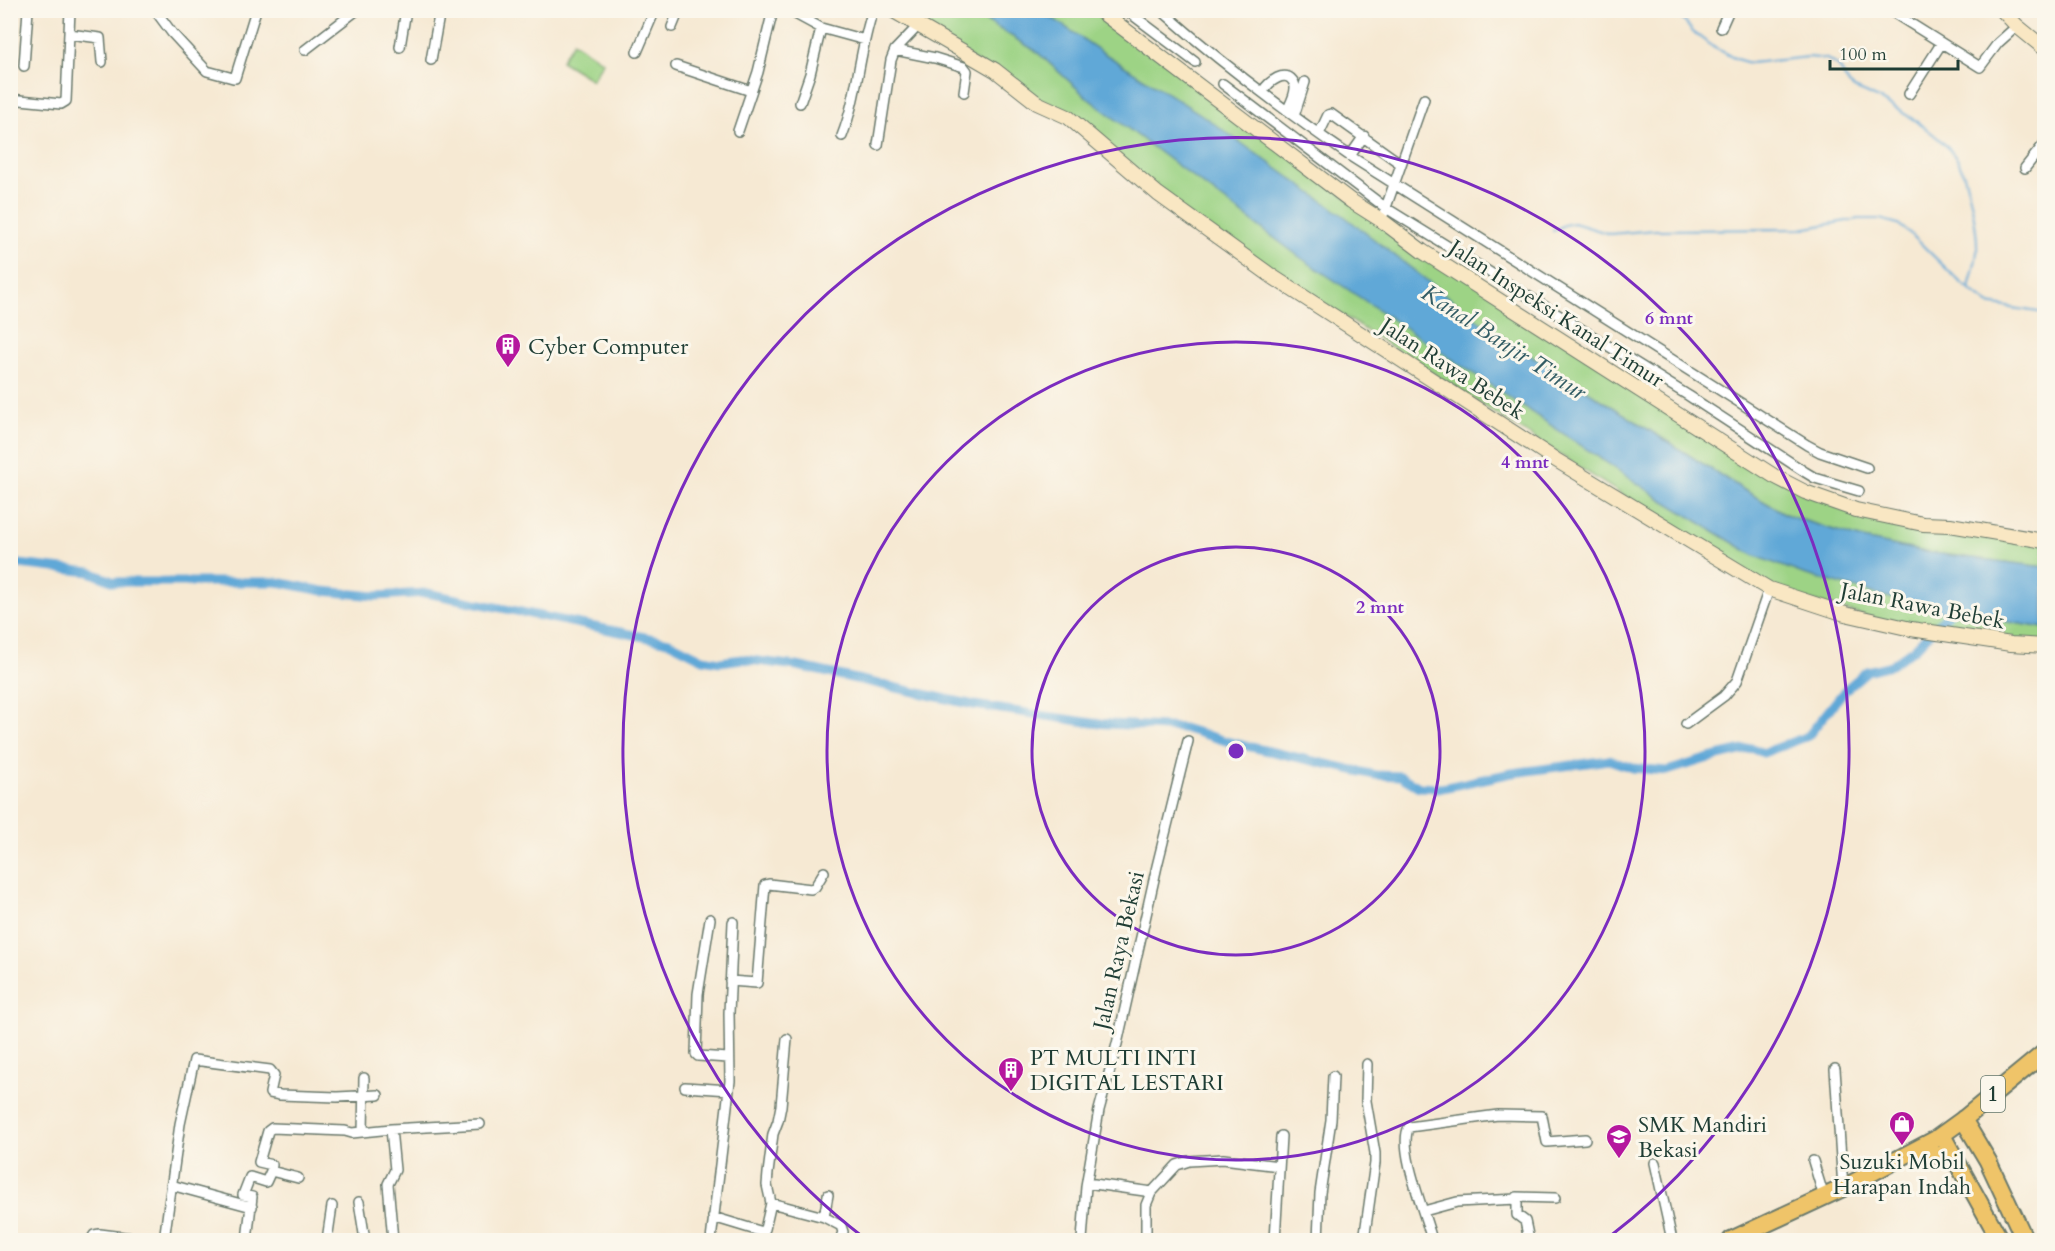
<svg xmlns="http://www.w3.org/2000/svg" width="2055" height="1251" viewBox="0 0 2055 1251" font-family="Cardo,serif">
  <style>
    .green { fill: #9dd385; stroke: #5e885c; stroke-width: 1.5 }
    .water { fill: #61a8d7; stroke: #407286; stroke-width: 1.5 }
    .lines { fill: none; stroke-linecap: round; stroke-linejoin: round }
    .stream { stroke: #61a8d7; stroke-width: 2 }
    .canal { stroke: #61a8d7; stroke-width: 9 }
    .street-casing { stroke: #6a796c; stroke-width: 12 }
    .secondary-casing { stroke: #6a796c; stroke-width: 16 }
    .highway-casing { stroke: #6a796c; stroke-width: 20 }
    .street { stroke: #fff; stroke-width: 9 }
    .secondary { stroke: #f9e7c3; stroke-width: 14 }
    .highway { stroke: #efc469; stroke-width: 16 }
    .ring { fill: none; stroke: #7b2cbf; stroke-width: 3 }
    .labels { text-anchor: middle; stroke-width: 6; stroke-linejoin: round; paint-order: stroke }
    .shield { fill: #fbf7ec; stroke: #61756b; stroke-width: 1.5 }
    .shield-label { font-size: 21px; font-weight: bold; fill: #1f3d34 }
    .street-label { font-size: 22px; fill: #1f3d34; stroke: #fbf7ec }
    .poi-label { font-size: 22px; fill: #1f3d34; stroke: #fbf7ec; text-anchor: start }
    .water-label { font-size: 24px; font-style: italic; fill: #335d65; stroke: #fbf7ec }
    .centre { fill: #7b2cbf; stroke: #fbf7ec; stroke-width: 3 }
    .ring-label { font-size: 18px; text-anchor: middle; font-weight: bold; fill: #7b2cbf; stroke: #fbf7ec; stroke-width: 6; stroke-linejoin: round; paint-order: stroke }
  </style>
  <rect width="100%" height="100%" fill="#fbf7ec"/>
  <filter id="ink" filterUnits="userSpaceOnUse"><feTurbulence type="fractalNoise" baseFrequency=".0167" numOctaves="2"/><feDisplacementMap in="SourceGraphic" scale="12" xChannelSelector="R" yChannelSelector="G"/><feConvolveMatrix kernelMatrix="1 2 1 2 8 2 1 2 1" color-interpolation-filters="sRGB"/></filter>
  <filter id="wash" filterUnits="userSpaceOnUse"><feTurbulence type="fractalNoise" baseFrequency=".008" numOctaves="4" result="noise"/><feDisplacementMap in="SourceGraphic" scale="24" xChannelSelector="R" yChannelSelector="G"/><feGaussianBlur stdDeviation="1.35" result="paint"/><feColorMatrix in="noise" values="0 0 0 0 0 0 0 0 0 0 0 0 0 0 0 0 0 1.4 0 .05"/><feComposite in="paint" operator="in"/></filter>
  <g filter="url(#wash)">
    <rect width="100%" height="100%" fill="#f6e9d3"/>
    <!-- green -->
    <path class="green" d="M892 11H970L1036 51 1090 100 1462 365 1662 499 1898 600 1930 611 1951 612 2044 628V646L1911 629 1769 589 1191 218 1068 117Z
      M1038 11H1099L1351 201 1774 476 1874 514 2044 541V567L1925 552 1863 539 1789 516 1744 490 1488 328 1385 248 1055 20Z
      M573 42 603 62 592 80 561 61Z"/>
    <!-- water -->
    <path class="water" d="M970 11H1038L1055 20 1102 52 1199 113 1344 216 1488 328 1744 490 1789 516 1863 539 1925 552 2044 567V628L1951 612 1930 611 1898 600 1803 574 1753 555 1658 497 1301 258 1090 100 1036 51Z"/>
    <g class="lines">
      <!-- stream -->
      <path class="stream" d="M1675 10 1693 32 1713 47 1736 59 1750 63 1809 57 1827 59 1839 67 1849 84 1854 88C1885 100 1937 130 1956 158 1968 176 1978 230 1977 252 1976 264 1971 276 1969 289
        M1553 231 1564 225 1574 223 1610 234 1655 230 1801 229 1858 219H1880L1898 224 1912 235 1960 282 1988 304 2044 313"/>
      <!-- canal -->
      <path class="canal" d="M10 563 90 572 114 582H277L323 591 375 596 427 593 669 642 703 659 720 662 742 659 797 666 974 705 1093 723 1183 728 1229 742 1375 775 1400 776 1419 787 1442 788 1512 773 1609 760 1633 768 1667 771 1709 758 1752 748 1763 753 1808 736 1845 690 1867 671 1891 665 1914 649 1950 612"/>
    </g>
  </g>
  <g filter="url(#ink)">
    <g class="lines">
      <defs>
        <path id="street" d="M155 10 172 33 207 71 233 78H235L256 10
          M788 10 821 28 865 40
          M1126 10 1195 62
          M1161 10C1221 63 1285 111 1350 156L1807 445 1820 452 1867 468
          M1889 10 1980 67 1998 43 2017 26
          M672 27 679 10
          M1721 28 1729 10
          M69 34 100 38 102 62
          M400 47 406 10
          M305 50 357 10
          M895 50 935 58 964 67 967 71 964 92
          M637 52 655 10
          M431 60 440 10
          M24 66 28 10
          M676 66 751 91
          M1223 84 1386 208 1689 396 1805 472 1815 478 1859 491
          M1263 91C1268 83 1286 67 1294 83 1298 91 1290 104 1287 111
          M1909 94 1941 44
          M10 99 61 104 66 101 70 10
          M800 103 810 74 821 28
          M1294 116 1305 82
          M738 131 758 72 773 10
          M1319 134 1328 115 1331 114 1401 164
          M842 136C858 95 859 51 873 10
          M878 145 891 60 895 50 918 26
          M1350 156 1364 136
          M2025 168 2044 144
          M1384 213 1424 99
          M1686 724 1724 696 1737 681 1769 589
          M710 919 698 994 696 1054 698 1056 728 1058
          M730 981 757 983 765 885 769 884 811 889 815 887 824 872
          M1835 1069 1843 1188
          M685 1087 729 1090
          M363 1132 364 1078
          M1813 1161 1824 1197
          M1655 1163 1672 1240
          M271 1171 272 1165 259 1162 268 1131 272 1128 345 1131 352 1133 391 1129
          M1087 1183 1152 1192
          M171 1185 252 1207
          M359 1202 365 1240
          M771 1203 824 1217 841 1226 843 1232 840 1240
          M1424 1211 1457 1202 1517 1199
          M713 1217 756 1230 763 1232 765 1229 771 1203 767 1185 768 1173 773 1134 778 1121 781 1106 787 1039
          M824 1217 828 1195
          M91 1240 94 1235 100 1234 148 1240
          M164 1240 180 1124 194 1060 270 1070 274 1075 270 1093 280 1095 337 1097 378 1095
          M247 1240 252 1197 243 1195 250 1177 266 1182 271 1171 298 1178
          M327 1240 332 1206
          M393 1240 388 1184 395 1170 391 1129 480 1124
          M711 1240 730 1081 729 1013 733 922
          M1082 1240 1086 1186 1099 1110 1117 1044 1157 866 1188 741
          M1146 1240V1205L1151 1193 1177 1165 1189 1161 1223 1159 1279 1166
          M1275 1240 1281 1136
          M1318 1240 1320 1193 1331 1120 1333 1076
          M1364 1240 1375 1163V1153L1366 1101 1367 1064
          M1432 1240C1426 1216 1397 1147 1409 1127L1498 1115 1542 1116 1547 1142 1585 1139
          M1529 1240 1525 1221 1517 1215V1197L1555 1198"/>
        <path id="secondary" d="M892 10 995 70 1037 103 1068 117 1158 194 1273 277 1556 460 1769 589 1845 614 1911 629 2011 644 2044 646
          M1099 10 1351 201 1381 220 1422 251 1774 476 1805 492 1856 510 1923 524 1950 525 2044 541
          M2002 10 2017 26 2044 48"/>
        <path id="highway" d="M1963 1119 1988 1161 2025 1240
          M1942 1135 2000 1240
          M1925 1156 1940 1155 1958 1164
          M1731 1240 1843 1188 1936 1139 1965 1118 2044 1053"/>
      </defs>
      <!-- street casing -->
      <use href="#street" class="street-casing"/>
      <!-- secondary casing -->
      <use href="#secondary" class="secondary-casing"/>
      <!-- highway casing -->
      <use href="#highway" class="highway-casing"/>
      <!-- street -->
      <use href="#street" class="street"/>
      <!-- secondary -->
      <use href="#secondary" class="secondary"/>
      <!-- highway -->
      <use href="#highway" class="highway"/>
    </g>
  </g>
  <!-- distance rings -->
  <g class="ring">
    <circle cx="1236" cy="751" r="204"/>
    <circle cx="1236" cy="751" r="409"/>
    <path d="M863 1237A613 613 0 1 1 1609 1237"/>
  </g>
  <!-- icons -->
  <defs>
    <symbol id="building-pin" viewBox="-11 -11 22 30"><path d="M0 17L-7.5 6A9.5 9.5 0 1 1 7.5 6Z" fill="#b5179e" stroke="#fbf7ec"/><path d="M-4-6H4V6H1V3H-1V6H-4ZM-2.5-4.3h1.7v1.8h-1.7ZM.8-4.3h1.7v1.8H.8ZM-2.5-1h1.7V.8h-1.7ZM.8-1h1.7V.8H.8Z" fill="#fff"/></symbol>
    <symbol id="shop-pin" viewBox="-11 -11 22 30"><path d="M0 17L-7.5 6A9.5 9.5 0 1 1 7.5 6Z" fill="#b5179e" stroke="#fbf7ec"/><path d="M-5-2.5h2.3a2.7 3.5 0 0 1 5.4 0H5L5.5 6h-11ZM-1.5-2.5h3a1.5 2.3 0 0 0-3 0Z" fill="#fff"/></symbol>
    <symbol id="school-pin" viewBox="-11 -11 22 30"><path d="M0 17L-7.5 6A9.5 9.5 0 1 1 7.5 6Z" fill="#b5179e" stroke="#fbf7ec"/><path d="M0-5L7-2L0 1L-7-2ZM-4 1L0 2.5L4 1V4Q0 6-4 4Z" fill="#fff"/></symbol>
  </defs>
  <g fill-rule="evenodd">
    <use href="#building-pin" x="493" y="331" width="30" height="40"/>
    <use href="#building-pin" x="996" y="1055" width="30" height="40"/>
    <use href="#shop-pin" x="1887" y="1109" width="30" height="40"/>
    <use href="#school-pin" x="1604" y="1122" width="30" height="40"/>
  </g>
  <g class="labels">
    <!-- shield labels -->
    <rect class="shield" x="1981" y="1076" width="24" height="36" rx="4.5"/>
    <g class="shield-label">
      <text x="1993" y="1101">1</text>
    </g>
    <!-- street labels -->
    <g class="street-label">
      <text transform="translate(1557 313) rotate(33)" y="8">Jalan Inspeksi Kanal Timur</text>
      <text transform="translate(1453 368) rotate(33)" y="8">Jalan Rawa Bebek</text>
      <text transform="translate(1923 605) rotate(11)" y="8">Jalan Rawa Bebek</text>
      <text transform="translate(1118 950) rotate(-77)" y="8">Jalan Raya Bekasi</text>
    </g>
    <!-- poi labels -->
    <g class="poi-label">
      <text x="528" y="354">Cyber Computer</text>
      <text x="1030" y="1065">PT MULTI INTI<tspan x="1030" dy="25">DIGITAL LESTARI</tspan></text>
      <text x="1638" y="1132">SMK Mandiri<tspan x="1638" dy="25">Bekasi</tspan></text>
      <text x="1902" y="1169" text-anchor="middle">Suzuki Mobil<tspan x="1902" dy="25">Harapan Indah</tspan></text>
    </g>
    <!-- water labels -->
    <g class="water-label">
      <text transform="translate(1504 342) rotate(33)" y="8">Kanal Banjir Timur</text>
    </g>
  </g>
  <circle cx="1236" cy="751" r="9" class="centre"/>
  <g class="ring-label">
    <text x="1669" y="324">6 mnt</text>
    <text x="1525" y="468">4 mnt</text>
    <text x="1380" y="613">2 mnt</text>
  </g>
  <!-- margin -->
  <rect width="2055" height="1251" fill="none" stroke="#fbf7ec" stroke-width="36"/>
  <!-- scale -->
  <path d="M1830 60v9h128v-9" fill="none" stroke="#1f3d34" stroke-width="3"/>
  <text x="1839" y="60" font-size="18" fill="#1f3d34" stroke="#fbf7ec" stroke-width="4.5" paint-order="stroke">100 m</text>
</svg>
